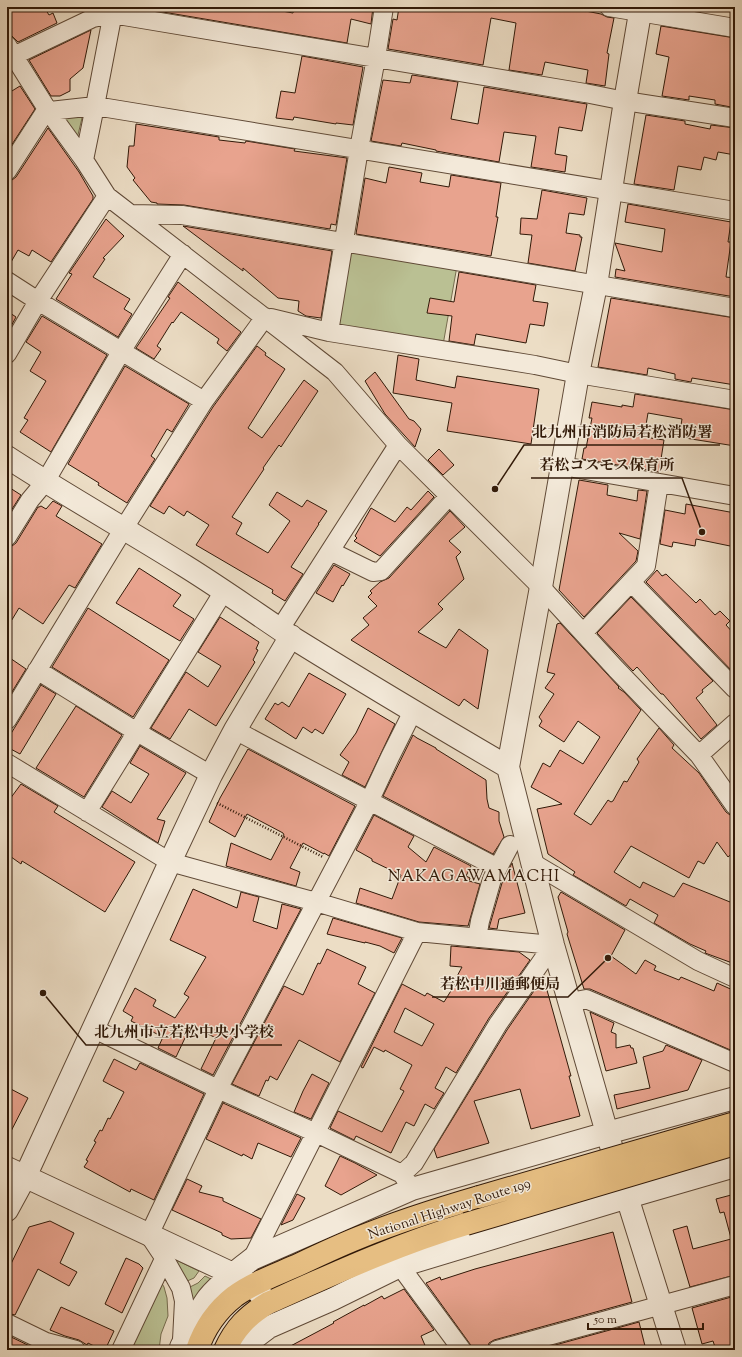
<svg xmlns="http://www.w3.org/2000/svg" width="742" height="1357" viewBox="0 0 742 1357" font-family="'Sorts Mill Goudy','Noto Serif JP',serif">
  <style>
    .green { fill: #bac093; stroke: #766c4e }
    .building { fill: #e8a38e; stroke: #311908; fill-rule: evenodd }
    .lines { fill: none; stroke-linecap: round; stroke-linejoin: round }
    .minor-casing { stroke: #604a37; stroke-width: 20 }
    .tertiary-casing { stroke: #604a37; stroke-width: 24 }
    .trunk-casing { stroke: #311908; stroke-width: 24 }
    .path { stroke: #311908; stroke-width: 2.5; stroke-dasharray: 1 2; stroke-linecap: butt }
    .minor { stroke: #f3e9d9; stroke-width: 18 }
    .tertiary { stroke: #f3e9d9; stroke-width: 22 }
    .trunk { stroke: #e6be82; stroke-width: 22 }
    .trunk-bridge-casing { stroke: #311908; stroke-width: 24; stroke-linecap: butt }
    .trunk-bridge { stroke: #e6be82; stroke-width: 22 }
    .labels { text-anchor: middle; stroke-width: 3; stroke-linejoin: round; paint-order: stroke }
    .street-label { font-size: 14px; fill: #311908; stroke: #f3e9d9 }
    .quarter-label { font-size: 16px; letter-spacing: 1px; fill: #311908; stroke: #f3e9d9 }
    .leader { fill: none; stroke: #311908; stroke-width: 1.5 }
    .callout-dot { fill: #311908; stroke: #f3e9d9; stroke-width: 1.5 }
    .callout-label { font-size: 15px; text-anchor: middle; font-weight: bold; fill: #311908; stroke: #f3e9d9; stroke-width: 3; stroke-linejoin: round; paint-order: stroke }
  </style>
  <rect width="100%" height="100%" fill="#ecddc5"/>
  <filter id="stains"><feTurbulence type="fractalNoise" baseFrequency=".005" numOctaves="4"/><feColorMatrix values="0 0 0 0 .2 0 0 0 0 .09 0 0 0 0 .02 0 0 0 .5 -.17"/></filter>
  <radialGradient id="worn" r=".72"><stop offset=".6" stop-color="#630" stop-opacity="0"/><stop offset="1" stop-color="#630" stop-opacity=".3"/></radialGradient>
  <!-- green -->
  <path class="green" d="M78 115 82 118 77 139 62 118Z
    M349 248 457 266 443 345 337 327Z
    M170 1257 199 1271 194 1278 185 1282Z
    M205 1276 211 1279 194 1305 188 1288 198 1283Z
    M160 1280 164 1287 167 1298 168 1316 161 1334 159 1350H130Z"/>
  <!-- building -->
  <path class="building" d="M7 7H44L49 15 53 13 57 23 18 42 12 36 7 35Z
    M157 7H231L249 10 250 7H266V8L293 13 294 7H334L351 10 352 7H373L371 24 351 19 347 43 157 11Z
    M399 7H565L601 14 607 17 614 18 607 53 609 54 605 86 586 83 588 70 545 62 542 75 509 70 516 23 491 18 483 65 388 49 393 19 397 20Z
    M673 7H684L701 10V12Z
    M661 26 735 38V82L731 107 715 104V100L689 96V100L662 96 669 57 656 54Z
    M91 30 83 68 70 79V91L60 96H51L29 60Z
    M302 56 363 67 353 125 336 123V124L294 117 293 120 276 118 281 91 295 93Z
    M412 75 458 82 451 119 478 124 484 87 587 104 582 131 559 127 555 154 567 156 565 172 531 167 536 136 504 132 499 162 436 151V150L402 143 401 146 371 141 383 80 410 83Z
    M20 86 35 109 7 152V94Z
    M646 115 685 121V124L710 129 711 125 735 128V155L718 152 716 160 704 157 701 170 678 166 674 190 634 184Z
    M136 124 219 137V140L245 143 246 141 295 149 294 151 347 158 336 225 331 224 330 229 184 205 157 204V203L151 202 133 180 135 178 127 167 129 146H134Z
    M48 128 79 172 93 196V199L51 262 32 250 29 256 18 250 7 269V181L12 180 16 177Z
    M389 167 422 173 420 182 449 187 451 175 501 183 496 217H498L491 256 356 234 365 178 386 183Z
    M542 190 587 198 584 215 569 213 566 233 580 235V237H582L575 271 528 263 532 235 520 234 521 218 537 219Z
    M628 204 731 222 728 242H731L726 277 735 278V297L615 277 616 269 625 271 615 243 662 252 665 229 625 222Z
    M106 219 124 236 103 258 105 259 93 277 130 299 124 309 132 314 118 337 56 299 72 274 69 273Z
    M183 226 332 251 321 318 306 316 298 311 299 301 278 298 243 268V271Z
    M459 272 536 285 533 301 548 303 544 326 530 324 526 343 476 334 474 345 449 341 452 316 427 313 430 298 454 302Z
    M178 282 241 332 227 351 217 343 219 339 181 312 173 323 172 322 157 346 161 349 154 359 136 348 170 298 168 297Z
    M611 298 735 318V385L692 378 691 382 675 379V374L648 368 647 375 598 367Z
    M7 311 16 317 9 330 7 328Z
    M42 316 107 355 51 452 20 432 28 420 24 418 46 381 30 371 41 352 26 342Z
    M257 346 266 353 265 355 285 369 248 428 262 438 304 380 318 391 281 447 279 445 263 468 264 469 232 517 242 523 236 534 268 553 290 521 269 505 277 492 302 507 307 500 327 511 319 523H318L319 524 291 567 303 574 285 601 272 593 273 590 196 545 209 525 187 511 184 516 169 506 164 514 150 506 213 407Z
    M398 355 419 359 416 380 455 388 457 376 539 389 531 444 447 431 452 403 393 393Z
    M125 366 189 404 172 432 167 429 151 456 155 459 127 503 98 485 99 483 68 464Z
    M375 372 409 419 414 421 421 429 415 447 385 414 365 381Z
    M635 394 735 410V446L679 437 682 419 648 413 644 437 664 440 659 472 582 459 584 448H586L592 418H589L592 402 622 407V405L633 407Z
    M439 449 454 465 443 475 428 460Z
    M579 480 608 485 607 495 637 501 638 490 647 491 640 539 619 533 638 551 636 561 584 617 559 590Z
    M7 486 21 495 7 517Z
    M428 491 434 497 380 556 354 541 357 538 355 536 371 508 395 522 407 507 411 510Z
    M53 501 62 506 56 516 102 544 75 588 69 585 43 624 19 608 7 628V547L12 546 16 543 38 507H39L41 506 46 509Z
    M686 504 735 513V547L696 539 695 546 673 542 672 547 660 544 665 510 685 514Z
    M450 511 465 527 449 541 461 552 456 557 464 579 438 604 443 609 418 632 446 648 459 629 488 650 478 709 464 699 459 706 351 640 369 625 363 618 377 606 368 597 372 593 370 591 380 582 389 578Z
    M334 565 350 574 343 586 342 585 333 602 316 593Z
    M139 568 181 595 173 606 194 619 180 641 116 603Z
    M657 570 662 576 666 574 696 603 700 599 715 615 720 611 730 621 726 625 735 635V674L646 582Z
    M631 597 713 681 702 690 703 692 696 698 717 725 701 739 663 694H661L637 667 633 671 597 633Z
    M88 608 169 660 133 717 52 667Z
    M220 617 259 642 256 649 258 650 253 660 255 662 216 726 189 709 170 739 151 728 186 672 208 687 221 666 198 652Z
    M560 623 619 687 618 688 624 692 641 710 574 814 591 825 608 800 611 802 613 801 624 781 627 782 639 762 637 759 659 728 674 745 672 748 699 773 726 812 730 815 735 816V851L728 857 717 842 704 864 698 861 689 878 631 846 614 872 640 888 643 882 674 897 683 883 735 904V964L705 953 706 951 690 944 654 923 658 915 630 899 626 906 573 875 575 872 548 854 537 809 562 804 531 787 543 763 550 767 560 750 583 764 600 737 578 721 564 742 539 726 542 721 539 717 554 694 545 688 555 674 547 672 557 624Z
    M7 656 26 669 7 700Z
    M309 673 346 694 323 734 315 729 312 733 303 727 296 739 265 719 275 703 278 705 282 702 289 707Z
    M41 685 56 694 20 754 7 747V740Z
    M76 706 122 735 84 797 36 768Z
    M368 708 395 724 365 787 342 775 349 762 340 755 356 733Z
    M413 735 417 738 436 748V749L486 780 487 799 489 808 499 812V821L504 837 493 854 383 796Z
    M140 746 186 773 157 819 165 821 158 843 102 807 112 791 131 803 149 774 130 763Z
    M248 749 355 806 329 856 324 853V854L303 843 290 868 300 872 296 886 226 866 231 843 271 860 284 835 283 833 247 814 235 837 209 822 220 798Z
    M21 784 58 806 54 812 135 862 105 912 22 861 21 864 7 854V803Z
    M374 815 414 836 408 847 426 862 434 847 471 866 466 876 470 878 469 881 480 884 468 926 419 922 356 903 360 888 392 899 401 875 372 861V859L356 850Z
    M512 863 525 913 499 919 497 929 489 928 502 883Z
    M193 889 237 908 241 892 259 897 253 921 277 929 282 904 301 909 213 1075 201 1069 216 1038 194 1027 188 1039 185 1038 176 1057 158 1048 163 1037 131 1021 133 1017 123 1011 135 988 156 1000 153 1006 175 1018 189 997 184 994 206 957 170 940Z
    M561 892 625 930 611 956 636 974 645 960 656 966 654 970 679 980 681 977 714 991 717 983 735 991V1052L590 989H584L567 934 568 932 558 897Z
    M333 918 402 938 394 953 380 946 365 942V943L327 934Z
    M451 946 519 952 530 960 489 1018 456 1073 446 1067 435 1088 444 1093 434 1109 425 1104 414 1126 406 1122 391 1153 356 1136 354 1140 330 1128 338 1111 382 1132 404 1091 400 1089 412 1065 385 1050 384 1052 374 1047 363 1068 361 1067 402 984 425 996 427 993 444 1002 457 981 455 980 462 967 450 966ZM405 1008 434 1024 422 1046 394 1032Z
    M327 949 366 967 358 984 375 993 340 1062 299 1040 277 1080 270 1076 268 1081 266 1080 259 1096 232 1084 284 986 303 995 318 963 320 964Z
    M545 983 571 1076H569L580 1116 531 1129 520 1089 474 1101 489 1143 437 1158 434 1149 507 1030 538 985Z
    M590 1012 614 1023 611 1032 616 1034V1048L630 1045 631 1048H633L637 1063 606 1071Z
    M666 1045 702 1060 688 1090 617 1109 614 1095 650 1088 643 1057 663 1051Z
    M114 1059 136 1070 140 1063 204 1094 154 1200 131 1189 130 1192 84 1167 88 1161 86 1160 96 1142 94 1141 100 1130 102 1131 108 1118 110 1119 124 1092 103 1081Z
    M312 1074 329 1083 311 1119 294 1112 303 1091Z
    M7 1087 28 1098 7 1139Z
    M223 1103 301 1138 291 1157 258 1143 252 1159 243 1154 242 1156 206 1139Z
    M340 1156 355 1163 377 1175 341 1195 325 1186Z
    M187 1179 202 1186 199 1192 223 1198V1201L261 1219 251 1238 231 1239 222 1235V1233L172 1210Z
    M297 1194 305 1198 293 1220 281 1225Z
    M735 1194V1237L731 1238 724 1212 720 1213 716 1199Z
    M50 1221 74 1233 60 1263 77 1272 69 1286 38 1269 15 1315 7 1313V1272L29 1227Z
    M687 1226 693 1249 735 1238V1275L690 1287 673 1230Z
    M613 1232 632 1302 494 1340 489 1343 487 1350H472L470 1344 426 1283 440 1277 441 1280 475 1269Z
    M126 1258 139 1264 143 1268 122 1313 105 1304Z
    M404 1289 434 1330 421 1336 427 1350H283L334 1323 333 1322 364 1305V1306L382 1296 384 1299Z
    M735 1296V1350H716L713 1341 702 1344 692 1308Z
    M61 1307 114 1331 105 1350H102L88 1343 87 1345 79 1340 65 1336 50 1330Z
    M639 1322 646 1350H537Z
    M7 1335 38 1350H7Z"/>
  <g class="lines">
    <defs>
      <path id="minor" d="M609 7 735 28
        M7 45 47 109 84 160 107 196 335 372 398 445 541 587 616 669 699 755 735 806
        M7 59 93 18 112 14 585 93 625 101 735 118
        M50 111 95 106 735 211
        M84 160 95 106 114 7
        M7 171 47 109
        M131 214 182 215 735 308
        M7 281 38 301 204 401
        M271 318 329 332 535 365 578 374 735 400
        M329 332 359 149 376 58 384 7
        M7 354 38 301 107 196
        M562 466 735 496
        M7 537 30 500 45 482 122 350 183 254
        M330 551 373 572 381 571 449 496
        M632 583 735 689
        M280 629 398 445
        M584 632 646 566 659 483
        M37 670 137 732 211 775
        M7 720 124 528 204 401 265 317
        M235 730C322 777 410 822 498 868
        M699 755 735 723
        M7 763 170 862 316 902 417 932 553 945 498 1024 414 1163 402 1174 412 1189
        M87 812 224 591
        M533 863 698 961 735 978
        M477 938 480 921 492 879 510 845
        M570 1002 586 999 735 1063
        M94 1029 218 1089 316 1133 402 1174
        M252 1259 417 932
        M400 1266 462 1350
        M7 1323 46 1342 76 1350
        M182 1340 184 1301 181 1288 163 1256 149 1235 218 1089 369 802 390 757 413 711
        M121 1350 164 1259
        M497 1350 735 1285"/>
      <path id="tertiary" d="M641 7 625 101 596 285 578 374 541 587 508 767 553 945 607 1133 675 1350
        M7 457C65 495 126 529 185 566 222 589 257 614 293 638 364 682 436 725 508 767
        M7 1168 233 1274 252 1285 268 1303
        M7 1210 25 1177 170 862 211 775 235 730 291 636
        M181 1350V1347C189 1331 197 1313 208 1298 220 1283 237 1271 252 1259L412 1189 607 1133 735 1098
        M245 1350 253 1339 269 1327 333 1299 400 1266 628 1197 735 1166"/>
      <path id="trunk" d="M197 1350C204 1329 217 1310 235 1296 254 1282 278 1274 300 1264 319 1255 338 1246 358 1238 397 1222 438 1209 479 1197
        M225 1350C235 1328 247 1316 268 1303 333 1274 398 1244 466 1224"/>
    </defs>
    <!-- minor casing -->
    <use href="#minor" class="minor-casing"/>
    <!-- tertiary casing -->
    <use href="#tertiary" class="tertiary-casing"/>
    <!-- trunk casing -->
    <use href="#trunk" class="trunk-casing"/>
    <!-- path -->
    <path class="path" d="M217 803 323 857"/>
    <!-- minor -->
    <use href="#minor" class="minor"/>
    <!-- tertiary -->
    <use href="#tertiary" class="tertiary"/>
    <!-- trunk -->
    <use href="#trunk" class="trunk"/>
    <defs>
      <path id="trunk-bridge" d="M479 1197 735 1123
        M466 1224 735 1144"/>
    </defs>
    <!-- trunk-bridge casing -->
    <use href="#trunk-bridge" class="trunk-bridge-casing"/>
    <!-- trunk-bridge -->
    <use href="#trunk-bridge" class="trunk-bridge"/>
  </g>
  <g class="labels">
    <!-- street labels -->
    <g class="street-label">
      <text transform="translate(449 1208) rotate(-18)" y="5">National Highway Route 199</text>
    </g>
    <!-- quarter labels -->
    <g class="quarter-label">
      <text x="474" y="881">NAKAGAWAMACHI</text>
    </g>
  </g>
  <!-- callouts -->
  <path class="leader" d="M495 489L524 445H720M702 532L682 478H531M608 958L568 997H432M43 993L86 1045H282"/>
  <g class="callout-dot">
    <circle cx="495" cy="489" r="4"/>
    <circle cx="702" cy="532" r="4"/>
    <circle cx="608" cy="958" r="4"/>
    <circle cx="43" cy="993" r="4"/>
  </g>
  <g class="callout-label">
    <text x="622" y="437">北九州市消防局若松消防署</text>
    <text x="607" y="470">若松コスモス保育所</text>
    <text x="500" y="989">若松中川通郵便局</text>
    <text x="184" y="1037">北九州市立若松中央小学校</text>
  </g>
  <!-- margin -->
  <rect width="742" height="1357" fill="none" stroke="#ecddc5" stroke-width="24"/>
  <rect x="8" y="8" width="726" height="1341" fill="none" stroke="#311908" stroke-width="2"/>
  <rect x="12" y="12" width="718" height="1333" fill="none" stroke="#311908"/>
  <!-- scale -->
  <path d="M588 1323v6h115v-6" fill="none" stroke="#311908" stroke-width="2"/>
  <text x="594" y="1323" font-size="12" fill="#311908" stroke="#f3e9d9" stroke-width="3" paint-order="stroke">50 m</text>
  <rect width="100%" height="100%" filter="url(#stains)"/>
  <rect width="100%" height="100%" fill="url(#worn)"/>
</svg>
